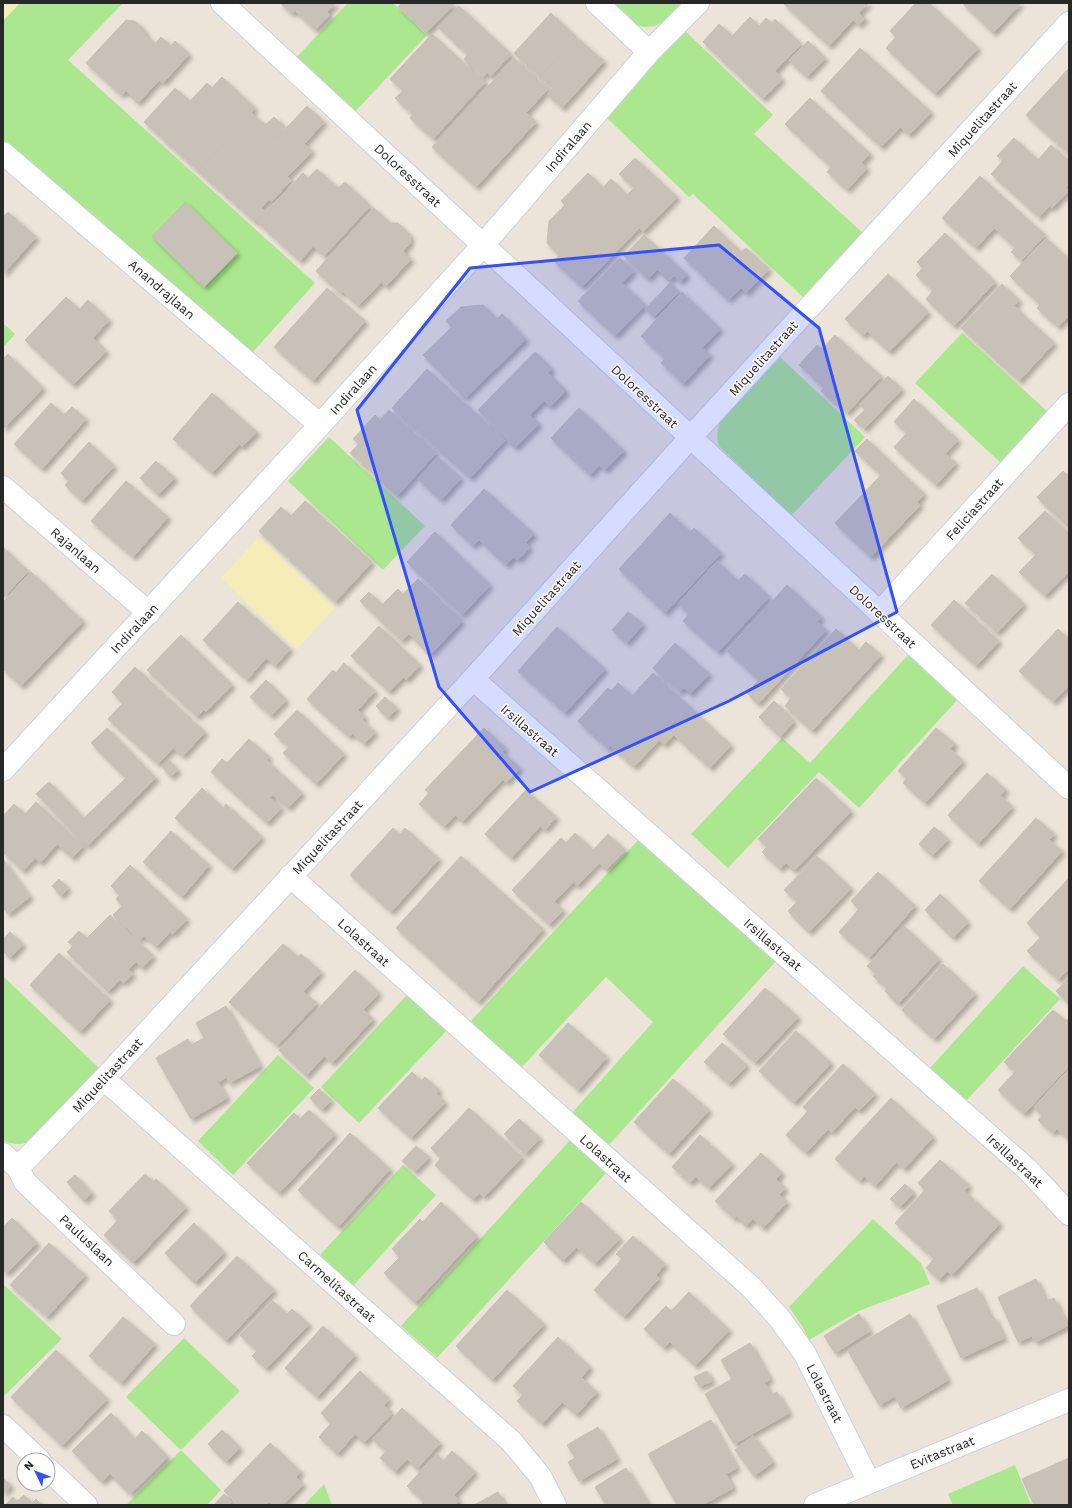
<svg xmlns="http://www.w3.org/2000/svg" width="1072" height="1508" viewBox="0 0 1072 1508" font-family="'Work Sans',sans-serif">
  <style>
    .green { fill: #aae78f }
    .sand { fill: #f4edb7 }
    .building { fill: #c7c1b8; stroke: #c7c0b2; filter: url(#shadow) }
    .lines { fill: none; stroke-linecap: round; stroke-linejoin: round }
    .street-casing { stroke: #cdd0e2; stroke-width: 24 }
    .street { stroke: #fff; stroke-width: 22 }
    .marked { fill: #3250ff; fill-opacity: 0.2; stroke: #3250ff; stroke-width: 3; stroke-linejoin: round }
    .labels { text-anchor: middle; stroke-width: 3; stroke-linejoin: round; paint-order: stroke }
    .street-label { font-size: 13px; fill: #282828; stroke: #fff }
  </style>
  <defs>
    <filter id="shadow"><feDropShadow dx="3.5" dy="3.5" stdDeviation="2" flood-color="#0004"/></filter>
  </defs>
  <rect width="100%" height="100%" fill="#ece4d8"/>
  <!-- green -->
  <path class="green" d="M18 3H123L68 60 315 283 244 362 3 156V19Z
    M348 3H393L427 35 350 117 292 62Z
    M612 3H687C673 17 653 35 632 23 625 18 618 9 612 3Z
    M682 28 773 115 754 134 864 234 805 299 693 194 689 197 607 118Z
    M3 323 15 334 3 348Z
    M962 333 1049 413 1002 464 915 383Z
    M780 357 865 437 791 516 719 446C716 437 717 431 720 422Z
    M329 437 425 526 383 570 288 481Z
    M908 655 957 700 859 808 819 772 728 868 691 834 782 738 810 763Z
    M641 837 777 960 607 1147 571 1114 653 1022 606 977 521 1068 471 1021Z
    M1023 966 1060 999 966 1101 930 1068Z
    M3 976 100 1069 30 1142C20 1145 12 1145 3 1140Z
    M408 994 447 1030 359 1123 321 1087Z
    M278 1055 314 1088 233 1175 198 1141Z
    M572 1138 608 1171 437 1358 401 1326Z
    M403 1165 436 1195 353 1286 320 1255Z
    M873 1219 921 1263 930 1284 859 1311 809 1340 802 1326 789 1307Z
    M3 1284 62 1339 3 1397Z
    M184 1338 240 1391 181 1450 221 1490 207 1505H126L181 1450 126 1397Z
    M1015 1465 1031 1505H953L948 1494Z
    M324 1484 332 1505H304Z"/>
  <!-- sand -->
  <path class="sand" d="M3 3H20L3 21Z
    M259 537 335 608 297 649 221 578Z"/>
  <!-- building -->
  <path class="building" d="M280 3H336L327 12 330 15 315 30 295 11 292 14Z
    M402 3H455L426 33 398 7Z
    M783 3H869L859 13 865 19 859 25 853 20 829 46Z
    M916 3H929L978 48 935 94 886 48 896 37 890 31Z
    M962 3H1021L993 33Z
    M459 6 511 54 491 76 487 73 483 77 464 59 468 55 438 27Z
    M551 13 576 37 540 77 514 53Z
    M750 17 759 26 766 18 772 23 775 19 801 44 775 71 782 79 763 99 703 42 719 24 732 36Z
    M126 20 135 21 145 31V34L155 44 161 37 171 46 175 41 189 54 163 83 159 80 138 103 126 91 121 95 86 63Z
    M432 34 485 82 433 139 410 118 413 115 395 98 403 91 390 79Z
    M576 37 604 61 562 108 547 94 553 88 540 77Z
    M808 41 825 58 807 77 789 61Z
    M860 48 931 112 909 135 900 127 881 147 821 91Z
    M514 58 548 89 526 113 536 122 476 187 432 147Z
    M1069 68V154L1026 115Z
    M222 77 255 108 198 171 144 122 175 88 190 101 207 83 212 88Z
    M810 98 870 154 861 163 867 168 847 190 827 172 831 167 785 124Z
    M307 106 324 122 304 144 312 151 287 177 291 180 272 201 269 200 261 208 265 211 255 222 198 171 251 113 265 125 274 117 285 127 276 137 277 138Z
    M1014 138 1038 160 1051 145 1069 161V185L1066 188 1069 190 1052 208 1049 206 1039 217 991 174 1003 161 997 156Z
    M635 158 677 197 643 232 639 228 582 287 554 261 559 256 547 243 549 221 565 205 561 201 588 173 603 188 611 179 627 195 634 188 619 174Z
    M317 169 338 188 345 182 370 206 324 256 313 246 300 261 257 222 303 173 308 178Z
    M980 176 1045 235 1021 261 1011 252 1015 248 994 228 976 248 942 218Z
    M185 202 237 253 204 287 152 236Z
    M374 208 390 223H398L410 235V243L403 251 411 259 386 286 381 282 358 306 343 292 341 294 316 271Z
    M8 212 36 237 3 274V217Z
    M714 226 741 252 746 248 769 269 746 293 741 288 728 300 684 258Z
    M945 233 995 282 954 326 926 299 933 291 916 275 923 268 917 262Z
    M644 235 687 275 680 282 674 276 669 281 657 269 648 279 624 256Z
    M1046 238 1069 259V315L1058 327 1037 308 1040 305 1010 276Z
    M620 258 634 271 622 283 645 305 615 336 578 301Z
    M888 274 928 312 889 352 867 331 863 336 845 319Z
    M670 283 679 292 654 317 645 309Z
    M1002 284 1019 300 1014 306 1054 343 1019 381 961 328Z
    M327 288 365 321 313 381 274 347Z
    M682 292 720 329 702 348 710 355 683 384 661 363 665 359 641 336Z
    M66 297 79 310 88 300 109 320 93 338 106 351 73 385 25 340Z
    M483 305 497 319 502 314 526 339 465 398 423 355 452 327 446 321 461 307Z
    M835 335 881 376 847 413 821 391 824 388 799 365 817 345 822 349Z
    M535 352 552 369 548 373 566 391 550 407 544 401 530 415 539 424 515 448 478 410Z
    M8 354 43 388 3 429V359Z
    M427 369 505 440 470 478 392 408Z
    M888 376 902 389 864 429 854 420 865 410 860 405Z
    M212 393 257 432 242 447 239 444 212 473 173 439Z
    M914 399 958 440 945 454 956 463 936 485 894 447 907 433 894 422Z
    M51 403 64 415 72 407 86 419 42 469 14 444Z
    M579 408 624 451 605 470 599 465 590 475 551 438Z
    M389 410 436 453 397 496 350 453 359 444 353 439 375 415 380 420Z
    M867 439 924 494 917 502 920 505 871 557 835 523 881 475 855 451Z
    M89 442 114 466 82 501 65 485 69 481 61 473Z
    M438 457 461 478 441 500 418 479Z
    M156 461 175 478 158 495 140 478Z
    M1063 471 1069 477V521L1065 524 1037 497Z
    M126 481 168 517 133 557 91 521Z
    M484 489 534 534 525 543 530 547 518 560 514 557 506 565 479 540 473 546 451 525Z
    M305 501 372 562 335 602 259 531 281 507 291 516Z
    M1045 511 1069 534V571L1045 596 1019 572 1036 555 1018 538Z
    M670 513 690 532 694 528 721 553 665 613 619 569Z
    M435 532 490 585 462 615 407 562Z
    M3 547 28 571 3 598Z
    M717 561 738 581 745 574 769 597 718 652 683 621 689 614 678 604Z
    M31 572 83 621 21 686 3 669V602Z
    M992 574 1024 604 997 633 965 603Z
    M418 579 462 621 430 655 409 634 402 641 360 601 369 592 382 605 398 589 403 594Z
    M787 585 821 617 817 622 826 630 758 704 747 693 759 680 727 651Z
    M954 600 999 641 976 666 931 625Z
    M238 602 290 649 275 666 266 658 247 680 203 640Z
    M628 612 643 624 627 643 612 630Z
    M379 626 420 665 406 680 403 677 389 692 351 656Z
    M557 627 605 669 565 713 518 671Z
    M836 629 859 650 866 642 881 655 812 731 785 706 791 698 781 689Z
    M1058 629 1069 639V685L1053 702 1019 671Z
    M181 635 232 685 206 712 204 710 197 717 147 670Z
    M675 643 709 674 690 694 684 688 680 692 653 668Z
    M344 663 375 691 358 710 365 717 362 720 375 732 364 744 352 733 349 737 307 699 333 670 336 673Z
    M135 667 205 732 183 756 173 748 158 764 108 719 123 703 112 692Z
    M653 673 731 745 710 768 674 735 664 745 659 740 634 767 610 746 608 749 578 721 608 688 611 691 618 683 632 696Z
    M266 680 286 700 271 716 250 697Z
    M385 697 397 708 388 718 376 706Z
    M774 701 794 721 780 737 759 717Z
    M297 710 344 754 316 784 283 753 289 747 274 734Z
    M107 728 156 778 87 846 36 794 49 782 84 818 126 778 91 743Z
    M484 728 505 748 502 752 520 768 506 783 503 779 462 822 455 815 444 827 419 804 429 793 425 790Z
    M936 728 955 744 950 749 963 761 925 803 903 783 907 778 898 771Z
    M249 739 269 757 266 760 302 793 288 808 273 795 270 797 281 808 267 823 211 772 222 759 227 763Z
    M169 760 178 770 171 777 162 767Z
    M987 773 1006 790 1000 795 1012 807 978 844 948 815Z
    M816 778 851 811 794 871 786 863 780 869 762 852 767 847 758 839Z
    M202 788 223 808 226 804 262 837 232 869 175 818Z
    M526 790 556 817 545 830 540 826 511 858 485 834Z
    M36 802 83 846 72 858 57 844 40 863 35 858 23 871 3 852V816L14 804 25 814Z
    M1036 818 1054 834 1049 840 1062 851 1010 909 979 881Z
    M934 827 948 839 932 856 919 844Z
    M393 828 400 834 405 828 439 859 391 912 350 875Z
    M171 831 209 865 182 897 143 862Z
    M575 833 593 850 608 834 625 850 606 870 599 863 577 886 573 882 554 902 563 910 549 925 512 890 561 838 566 843Z
    M461 856 543 929 478 1002 396 928Z
    M817 856 851 888 809 932 788 911 797 902 784 890Z
    M3 859 30 897 8 914 3 907Z
    M130 865 187 919 173 934 170 932 156 947 144 936 140 940 113 915 122 906 116 899 120 895 111 886Z
    M878 872 915 906 869 958 839 932 859 909 851 901Z
    M1069 878V969L1058 980 1027 951 1041 937 1027 923Z
    M59 879 68 888 61 896 52 886Z
    M940 894 968 922 953 938 925 910Z
    M110 915 153 956 142 968 136 962 128 970 133 974 123 983 120 980 108 992 67 952 73 946 68 942 79 931 87 938Z
    M904 926 939 959 898 1004 885 991 887 989 873 976 876 974 867 966Z
    M10 932 23 944 10 958 3 951V939Z
    M283 944 298 957 301 954 321 972 303 992 317 1003 277 1046 229 1002Z
    M59 953 110 1000 80 1032 30 985Z
    M943 964 975 994 934 1039 902 1010Z
    M355 970 379 993 363 1010 373 1019 332 1063 324 1056 306 1076 279 1050Z
    M1069 978V1004L1056 991Z
    M765 988 798 1017 755 1063 723 1034Z
    M226 1006 260 1066 229 1083 227 1077 218 1082 227 1098 191 1119 156 1058 188 1039 191 1045 204 1038 196 1023Z
    M1053 1010 1066 1021 1069 1018V1066L1024 1114 998 1090 1015 1072 1004 1062Z
    M568 1023 607 1057 578 1090 539 1055Z
    M796 1031 831 1063 794 1103 759 1071Z
    M722 1043 747 1065 729 1084 704 1062Z
    M843 1064 875 1094 859 1111 855 1107 832 1132 828 1129 806 1153 786 1135 808 1111 803 1107Z
    M1069 1069V1140L1057 1129 1052 1133 1038 1120 1042 1115 1034 1107Z
    M412 1072 421 1081 425 1077 439 1090 436 1094 445 1102 411 1138 378 1108Z
    M673 1079 709 1110 669 1154 634 1122Z
    M319 1089 331 1100 322 1110 310 1098Z
    M891 1098 933 1137 904 1169 896 1162 875 1186 864 1176 860 1181 835 1159Z
    M469 1108 522 1157 484 1197 479 1193 473 1200 435 1165 441 1158 431 1148Z
    M309 1110 335 1134 279 1193 247 1163 294 1113 300 1119Z
    M519 1119 540 1138 525 1154 504 1134Z
    M350 1133 390 1169 338 1227 298 1190Z
    M700 1135 732 1164 709 1188 696 1177 690 1183 672 1167Z
    M416 1146 429 1157 415 1172 402 1161Z
    M761 1153 782 1173 776 1179 785 1188 779 1195 787 1202 763 1228 753 1219 746 1226 736 1216 734 1219 715 1201Z
    M940 1160 969 1185 964 1191 1000 1223 952 1275 947 1271 939 1280 926 1268 934 1259 895 1223 925 1190 918 1183Z
    M145 1174 153 1182 156 1179 186 1207 133 1263 104 1235 118 1220 109 1211Z
    M75 1175 92 1193 84 1201 67 1182Z
    M905 1184 914 1193 900 1207 890 1199Z
    M441 1202 477 1236 415 1303 384 1273 400 1257 392 1249 420 1219 423 1222Z
    M581 1202 620 1238 595 1264 576 1247 563 1261 544 1242Z
    M12 1218 37 1243 7 1273 4 1271 3 1272V1227Z
    M194 1223 224 1252 195 1283 165 1253Z
    M633 1236 665 1264 656 1275 659 1278 624 1317 594 1290 622 1259 616 1254Z
    M49 1243 85 1275 47 1317 10 1285Z
    M237 1256 274 1290 226 1341 190 1306Z
    M1036 1279 1046 1301 1054 1298 1067 1326 1035 1342 1032 1336 1018 1342 998 1297Z
    M977 1288 991 1318 994 1317 1004 1338 961 1358 937 1306Z
    M507 1290 544 1324 492 1380 456 1346Z
    M689 1292 729 1330 695 1366 670 1342 664 1348 644 1329 666 1306 671 1311Z
    M273 1301 287 1314 292 1309 309 1324 266 1369 252 1356 257 1351 240 1335Z
    M859 1314 870 1331 835 1353 824 1336Z
    M910 1314 948 1380 901 1408 895 1396 879 1405 848 1351Z
    M123 1317 155 1344 121 1383 89 1356Z
    M323 1326 355 1355 317 1397 285 1368Z
    M558 1337 590 1367 581 1378 597 1392 576 1415 562 1402 542 1424 517 1401 523 1395 513 1386Z
    M750 1343 770 1379 764 1383 772 1395 777 1392 789 1413 734 1444 705 1394 732 1379 721 1360Z
    M56 1350 107 1399 62 1446 11 1397Z
    M360 1371 389 1399 384 1405 392 1413 364 1443 355 1434 337 1454 319 1437 331 1423 321 1413Z
    M707 1371 712 1381 699 1387 694 1377Z
    M402 1408 440 1443 417 1469 407 1459 395 1472 380 1458 386 1451 373 1440Z
    M111 1413 135 1439 142 1431 168 1457 130 1494 110 1474 102 1482 72 1451Z
    M711 1420 737 1468 726 1474 733 1488 702 1505H677L648 1454Z
    M598 1427 617 1459 579 1481 568 1462 575 1458 567 1445Z
    M222 1430 240 1448 226 1462 208 1444Z
    M753 1436 773 1462 754 1476 735 1450Z
    M270 1443 301 1472 296 1477 303 1484 283 1505H272L269 1502 266 1505H239L224 1491Z
    M452 1451 475 1472 454 1495 459 1500 455 1505H421L424 1502 407 1486 437 1454 443 1461Z
    M1069 1458V1505H1034L1022 1479Z
    M626 1468 649 1505H606L595 1487Z
    M3 1478 11 1486 3 1494Z
    M498 1492 505 1505H474Z
    M224 1494 232 1502 229 1505H214Z
    M24 1495 32 1503 36 1499 42 1505H5L13 1497 17 1501Z"/>
  <g class="lines">
    <defs>
      <path id="street" d="M222 3C505 264 786 527 1069 788
        M597 3 649 52
        M3 153 320 425
        M3 487 149 613
        M879 613 1069 404
        M473 679 1028 1170 1069 1214
        M3 770 320 425 484 244 649 52 698 3
        M290 876 751 1287 780 1319 805 1354 869 1482
        M104 1079 511 1441 540 1476 555 1505
        M3 1154 18 1168 25 1182 174 1324
        M18 1168 104 1079 473 679 690 438 1069 23
        M3 1426 39 1460
        M48 1469 86 1505
        M815 1505 1069 1400"/>
    </defs>
    <!-- street casing -->
    <use href="#street" class="street-casing"/>
    <!-- street -->
    <use href="#street" class="street"/>
  </g>
  <!-- marked area -->
  <path class="marked" d="M719 245 819 328 897 612 729 701 530 792 439 687 357 410 470 268Z"/>
  <g class="labels">
    <!-- street labels -->
    <g class="street-label">
      <text transform="translate(982 119) rotate(-48)" y="5">Miquelitastraat</text>
      <text transform="translate(568 146) rotate(-49)" y="5">Indiralaan</text>
      <text transform="translate(408 175) rotate(43)" y="5">Doloresstraat</text>
      <text transform="translate(162 289) rotate(41)" y="5">Anandrajlaan</text>
      <text transform="translate(763 358) rotate(-48)" y="5">Miquelitastraat</text>
      <text transform="translate(353 389) rotate(-48)" y="5">Indiralaan</text>
      <text transform="translate(645 396) rotate(43)" y="5">Doloresstraat</text>
      <text transform="translate(974 509) rotate(-48)" y="5">Feliciastraat</text>
      <text transform="translate(76 550) rotate(41)" y="5">Rajanlaan</text>
      <text transform="translate(546 598) rotate(-48)" y="5">Miquelitastraat</text>
      <text transform="translate(883 616) rotate(43)" y="5">Doloresstraat</text>
      <text transform="translate(134 628) rotate(-47)" y="5">Indiralaan</text>
      <text transform="translate(530 730) rotate(41)" y="5">Irsillastraat</text>
      <text transform="translate(327 837) rotate(-47)" y="5">Miquelitastraat</text>
      <text transform="translate(364 942) rotate(42)" y="5">Lolastraat</text>
      <text transform="translate(773 944) rotate(41)" y="5">Irsillastraat</text>
      <text transform="translate(107 1075) rotate(-47)" y="5">Miquelitastraat</text>
      <text transform="translate(606 1158) rotate(42)" y="5">Lolastraat</text>
      <text transform="translate(1015 1160) rotate(43)" y="5">Irsillastraat</text>
      <text transform="translate(87 1240) rotate(43)" y="5">Pauluslaan</text>
      <text transform="translate(337 1286) rotate(42)" y="5">Carmelitastraat</text>
      <text transform="translate(825 1393) rotate(63)" y="5">Lolastraat</text>
      <text transform="translate(942 1452) rotate(-22)" y="5">Evitastraat</text>
    </g>
  </g>
  <!-- border -->
  <rect width="1072" height="1508" fill="none" stroke="#282828" stroke-width="8"/>
  <!-- north arrow -->
  <g transform="translate(36 1472) rotate(313)"><circle r="19" fill="#ffffff" stroke="#a9a9a9"/>
  <path d="M0-3L7 15L0 10L-7 15Z" fill="#3250ff"/>
  <text y="-6" font-size="11" font-weight="bold" text-anchor="middle" fill="#282828">N</text>
  </g>
</svg>
